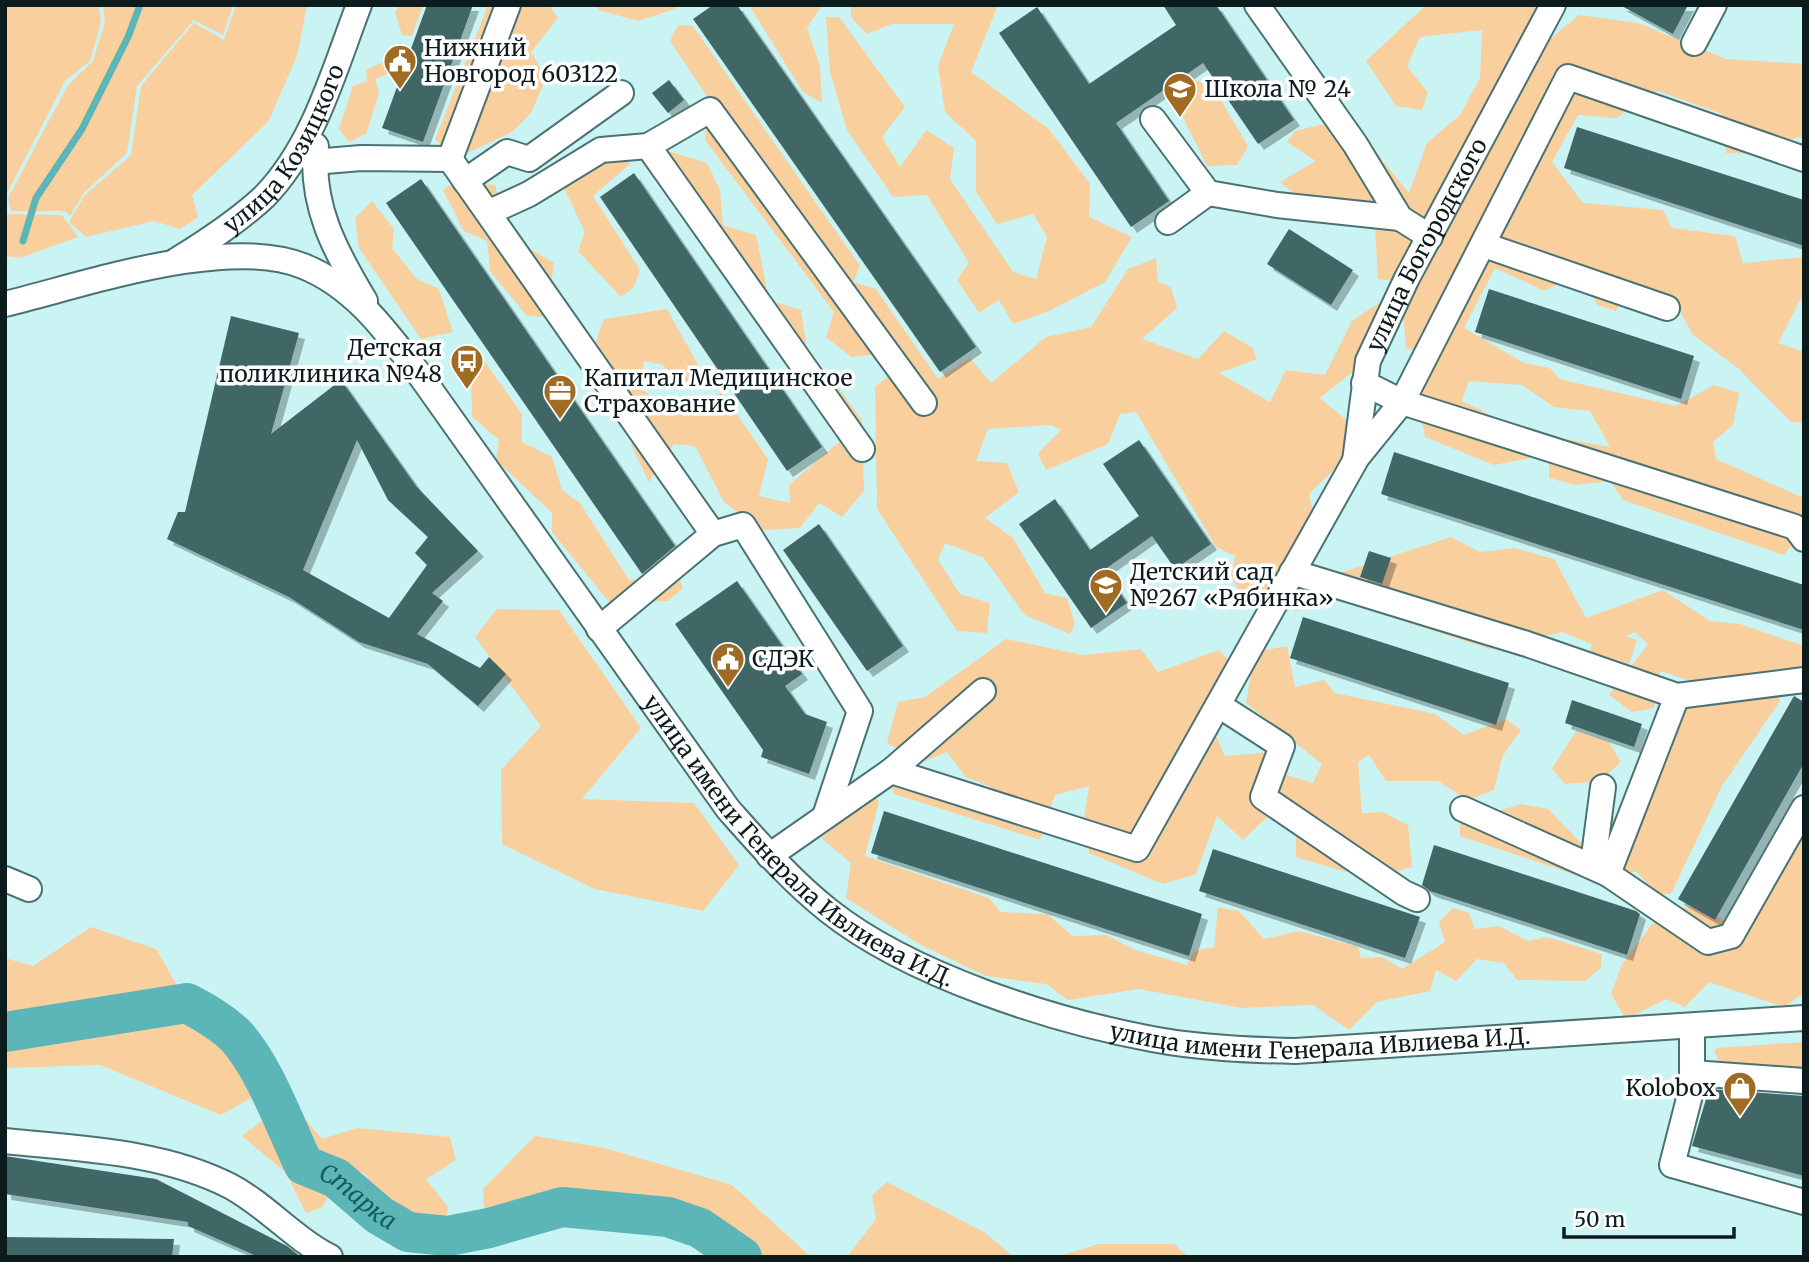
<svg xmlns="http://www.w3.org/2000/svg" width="1809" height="1262" viewBox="0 0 1809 1262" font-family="Merriweather,serif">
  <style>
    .green { fill: #f9cf9e }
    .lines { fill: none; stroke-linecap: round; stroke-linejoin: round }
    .stream { stroke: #5cb5b6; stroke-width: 7 }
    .river { stroke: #5cb5b6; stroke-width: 40 }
    .building { fill: #406666; fill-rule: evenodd; filter: url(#shadow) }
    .minor-casing { stroke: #4b7272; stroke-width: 28 }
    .minor { stroke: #fff; stroke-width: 24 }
    .labels { text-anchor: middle; stroke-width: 7; stroke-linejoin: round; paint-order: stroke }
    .poi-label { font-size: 23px; fill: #0c1c1d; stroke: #fff; text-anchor: start }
    .street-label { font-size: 23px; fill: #0c1c1d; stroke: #fff }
    .water-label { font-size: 24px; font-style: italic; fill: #125e5f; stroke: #fff }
  </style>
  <defs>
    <filter id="shadow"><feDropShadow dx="6" dy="6" stdDeviation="0" flood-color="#0004"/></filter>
  </defs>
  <rect width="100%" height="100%" fill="#caf4f4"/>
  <!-- green -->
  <path class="green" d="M5 5H99L101 23 90 61 65 81 5 197Z
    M103 5H233L223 35 194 20 137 86 127 153 84 193 70 216 64 211H11L8 198 68 85 93 61 105 22Z
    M236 5H307L297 56 268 122 192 195 198 217 180 229 154 221 86 237 69 222 84 196 131 155 141 86 194 23 224 40Z
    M400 5H423L412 36 402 35 395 12Z
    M488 5H549L558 18 531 52 546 78 531 113 512 132 461 156 435 140Z
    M596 5H676L675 9 638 21 599 10Z
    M749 5H822L807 28 820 66 822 103 803 92Z
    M851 5H998L971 72 1049 129 1090 184 1089 217 1132 237 1105 282 1049 311 1013 324 999 300 979 313 957 280 969 263 927 195 893 197 847 130 830 72 826 17H839L905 107 882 137 900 167 926 130 954 148 950 179 1013 272 1036 279 1047 237 1033 214 997 224 976 192V141L945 112 938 66 954 24H892L867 34 851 17Z
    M1426 5H1543L1401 282 1378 279 1374 210 1304 201 1280 182 1316 161 1287 142 1295 131 1348 118 1409 193 1427 143 1460 115 1480 78 1482 30 1420 37 1407 66 1428 93 1422 110 1396 106 1366 61Z
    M1579 15 1638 23 1726 59 1804 64V139L1798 137 1753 154 1726 153 1722 114 1658 91 1616 118 1578 115 1552 162 1583 203 1663 210 1672 228 1735 236 1743 263 1804 257V293L1778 343 1804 352V423L1791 422 1738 368 1693 335 1674 300 1629 289 1616 311 1597 305 1582 273 1544 291 1495 268 1464 328 1524 363 1550 368 1559 379 1676 406 1714 385 1739 393 1733 425 1713 442 1716 459 1804 498V542L1795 540 1784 555 1623 500 1610 481 1575 485 1549 478V436L1610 447 1590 411 1554 407 1522 385 1469 381 1462 401 1499 419 1531 458 1494 465 1425 437 1417 395 1440 358 1406 348 1403 310 1544 44Z
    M678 25 693 26 860 266 853 282 876 289 938 379 970 358 991 383 1046 337 1091 327 1128 269 1156 258 1158 282 1171 287 1177 308 1142 339 1198 359 1224 331 1253 348 1257 359 1219 373 1270 402 1286 370 1325 375 1352 321 1382 301V314L1357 356 1360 366 1320 398 1351 424 1349 455 1309 494 1315 520 1268 598 1246 601 1231 577 1235 556 1216 547 1136 412 1120 414 1108 444 1046 470 1038 453 1061 430 1051 425 988 429 976 461 1007 463 1019 492 985 518 1013 538 1045 593 1067 598 1075 624 1070 634 1025 615 984 558 945 543 938 560 960 594 990 603 987 633 957 631 877 509 875 387 892 373 882 354 851 357 826 337 834 312 705 140 708 98 670 41Z
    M387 60 392 72 375 79 379 93 366 134 349 142 339 129 353 86 367 81 366 70Z
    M1194 79 1214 88 1248 146 1237 165 1207 166 1179 109Z
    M658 148 707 163 720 190 723 225 756 235 769 300 801 310 809 362 828 374 862 420 864 491 842 517 819 503 800 528 763 530 724 502 695 446 674 444 649 482 631 445 650 433 634 407H605L599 398 613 376 596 341 604 319 667 309 705 377 691 384 660 364 644 361 639 388 677 414 721 392 768 459 759 496 790 503 789 485 840 441 745 299 640 160Z
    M603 157 631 163 593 196 640 270 634 287 621 297 578 251 585 232 562 184Z
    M454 182 495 185 503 216 498 246 532 250 554 263 547 317 527 316 490 271 487 241 464 231 443 190Z
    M372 201 394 229 392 248 417 279 439 289 453 332 421 339 359 248 355 218Z
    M5 203 6 214 62 215 78 237 20 258 5 256Z
    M485 362 522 414V442L552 457 562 490 580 503 629 580 678 576 683 588 668 601 610 603 552 532V513L496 460 499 440 472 417 471 367Z
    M1451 537 1480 552 1514 548 1554 559 1586 618 1663 590 1710 621 1740 624 1804 646V670L1691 681 1660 671 1654 708 1632 712 1609 695 1648 644 1635 632 1626 636 1637 640 1629 664 1590 651 1592 644 1562 632 1490 649 1325 596 1295 612 1293 588Z
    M497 609 559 610 641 728 582 799 694 803 739 865 703 911 595 889 502 844 501 770 541 726 475 637Z
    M1006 639 1082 655 1141 649 1158 672 1219 650 1233 665 1206 713 1225 756 1271 752 1280 773 1313 783 1322 764 1246 703 1255 652 1287 646 1295 687 1324 680 1335 693 1435 714 1464 735 1506 719 1521 730 1502 757 1494 790 1468 800 1438 781H1386L1369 755 1358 762 1362 813 1383 812 1408 825 1412 867 1395 872 1368 853 1346 872 1296 857V829L1268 816 1243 840 1217 816 1196 874 1163 884 1089 853 1084 817 1089 786 1055 795 1040 840 894 794 889 780 986 805 993 788 966 777 947 752 923 762 887 743 898 702 925 697Z
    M1776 687 1780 701 1722 786 1671 894H1657L1636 871 1603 884 1460 836V823L1521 804 1548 809 1585 847 1610 817 1635 830 1682 705Z
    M1576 731 1608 741 1621 762 1600 781 1565 784 1552 769Z
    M874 796 879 802 865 856 989 898 1001 912 1047 914 1073 936 1107 935 1135 950 1187 965 1194 951 1214 947 1218 907 1239 911 1264 939 1299 931 1358 947 1361 958 1382 957 1402 969 1445 942 1439 922 1453 908 1469 913 1475 929 1499 926 1528 941 1547 937 1602 954 1601 968 1585 981 1517 980 1504 963 1477 959 1456 981 1436 970 1430 991 1377 1002 1349 1030 1313 1005 1242 1008 1139 989 1068 1000 1046 984 986 976 921 945 846 898 851 863 821 838Z
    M1804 808V993L1784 1007 1709 982 1685 1007 1666 999 1626 1019 1611 994 1622 964 1662 911 1696 906 1736 926Z
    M91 927 156 949 182 994 242 1060 257 1095 221 1115 100 1065 5 1068V958L33 966Z
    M1804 1042V1073L1731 1069 1719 1062 1714 1051 1717 1048Z
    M289 1100 322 1139 357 1128 450 1137 456 1160 426 1179 448 1207 446 1221 418 1227 371 1193 367 1176 345 1163 323 1207 306 1213 286 1173 242 1136Z
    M535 1136 605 1148 732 1185 811 1257H764L737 1229 671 1208 584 1199 485 1220 483 1189Z
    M887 1182 984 1232 1014 1257H847L876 1219 872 1195Z
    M1098 1244H1174L1189 1257H1056Z"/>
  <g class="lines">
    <!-- stream -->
    <path class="stream" d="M23 241 36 198 82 129 128 37 140 5"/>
    <!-- river -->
    <path class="river" id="s1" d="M5 1032 187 1003C204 1012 222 1022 236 1036 265 1068 285 1126 304 1165L336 1178 379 1215 408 1232 448 1236 489 1228 562 1207 668 1217 700 1228 742 1257"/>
  </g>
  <!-- building -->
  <path class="building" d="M427 5H473L423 142 382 128Z
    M713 5H737L976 347 940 372 693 19Z
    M1163 5H1216L1294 120 1258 144 1203 63 1116 123 1169 201 1131 227 999 33 1037 7 1089 84 1176 25Z
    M1620 5H1688L1673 34Z
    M669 80 684 100 668 113 652 93Z
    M1577 127 1804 200V246L1564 168Z
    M634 173 822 447 787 471 600 197Z
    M421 179 675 546 642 574 386 203Z
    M1289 229 1353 270 1331 305 1267 264Z
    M1489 289 1694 356 1681 399 1475 332Z
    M231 316 299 333 271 434 341 380 416 486 478 551 432 593 443 601 417 634 480 668 489 657 506 674 478 706 428 664 359 642 289 597 167 539 178 512H185ZM357 440 388 500 428 537 415 553 427 565 389 618 303 570Z
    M1139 440 1211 544 1175 569 1152 536 1104 570 1127 603 1091 628 1019 524 1055 499 1090 550 1139 516 1103 464Z
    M1394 452 1804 585V630L1381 494Z
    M819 524 903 646 867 671 783 550Z
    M1369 551 1391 558 1382 584 1360 577Z
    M737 581 802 674 785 686 805 714 827 722 809 774 761 757 763 750 675 624Z
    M1303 617 1509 683 1496 725 1290 658Z
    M1794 696 1804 702V763L1715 920 1678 899Z
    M1572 700 1642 724 1634 747 1565 723Z
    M884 811 1202 914 1189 956 871 853Z
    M1434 845 1636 911 1640 914 1627 955 1430 891 1422 885Z
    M1213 849 1420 917 1405 958 1199 891Z
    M1709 1089 1804 1096V1176L1692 1146Z
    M5 1156 156 1179 287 1246 301 1257H259L188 1226V1222L5 1194Z
    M5 1237 174 1239 172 1257H5Z"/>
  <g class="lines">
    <defs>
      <g id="minor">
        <path d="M1257 5 1355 144 1400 218 1430 237"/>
        <path d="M1694 43 1714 5"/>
        <path d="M1153 119 1208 193"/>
        <path d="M316 146C310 205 335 251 365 301"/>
        <path d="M648 146 862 449"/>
        <path d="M450 159 508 5"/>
        <path d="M314 162 361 158 450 159 713 534"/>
        <path d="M465 181 507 152 529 159 621 93"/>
        <path d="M490 212 529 194 601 150 648 146 710 110 924 403"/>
        <path d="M1168 222 1208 193 1277 205 1400 218"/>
        <path d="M1484 245 1667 308"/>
        <path id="s2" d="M177 260C208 241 237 222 264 197 314 146 334 70 359 5"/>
        <path id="s3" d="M5 304C84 285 226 235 303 266 356 287 389 335 422 378L728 809C760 845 791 881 829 911 910 975 1051 1020 1152 1039 1199 1048 1248 1050 1295 1051L1804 1018"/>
        <path d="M1364 383 1402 402 1795 527 1804 539"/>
        <path d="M1355 460 1402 402 1568 77 1804 159"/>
        <path d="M1292 572 1527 644 1677 696 1804 680"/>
        <path d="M599 629 713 534 743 525 860 711 826 813"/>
        <path d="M1677 696 1608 874 1708 942 1731 936 1804 808"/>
        <path d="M1220 706 1282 746 1263 797 1404 893 1417 899"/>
        <path id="s4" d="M891 771 1137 849 1355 461 1368 361 1407 278 1553 5"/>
        <path d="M1463 809 1608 874"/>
        <path d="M769 856 891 771 983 691"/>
        <path d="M1600 870 1594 856 1603 787"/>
        <path d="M5 879 29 889"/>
        <path d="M1692 1026V1087L1672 1165 1804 1202"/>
        <path d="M1692 1073 1804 1081"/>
        <path d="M5 1141C80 1149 161 1151 230 1186 266 1205 293 1238 330 1257"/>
      </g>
    </defs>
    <!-- minor casing -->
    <use href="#minor" class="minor-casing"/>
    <!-- minor -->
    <use href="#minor" class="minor"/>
  </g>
  <!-- icons -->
  <defs>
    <symbol id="civic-pin" viewBox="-11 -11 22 30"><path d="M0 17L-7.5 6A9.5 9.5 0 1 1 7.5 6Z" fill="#a06c24" stroke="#fff"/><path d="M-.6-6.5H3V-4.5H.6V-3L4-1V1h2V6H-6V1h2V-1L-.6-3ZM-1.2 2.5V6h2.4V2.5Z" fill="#fff"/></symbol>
    <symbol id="school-pin" viewBox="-11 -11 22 30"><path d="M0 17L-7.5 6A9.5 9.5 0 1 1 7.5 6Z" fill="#a06c24" stroke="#fff"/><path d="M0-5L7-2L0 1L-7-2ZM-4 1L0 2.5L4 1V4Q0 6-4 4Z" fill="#fff"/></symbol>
    <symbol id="bus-pin" viewBox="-11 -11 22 30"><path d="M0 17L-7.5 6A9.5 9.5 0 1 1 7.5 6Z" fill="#a06c24" stroke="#fff"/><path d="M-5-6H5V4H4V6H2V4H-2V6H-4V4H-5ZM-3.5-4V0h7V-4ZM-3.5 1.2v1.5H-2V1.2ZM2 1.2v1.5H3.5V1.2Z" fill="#fff"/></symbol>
    <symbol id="office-pin" viewBox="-11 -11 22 30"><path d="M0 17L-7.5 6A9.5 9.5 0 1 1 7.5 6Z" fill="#a06c24" stroke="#fff"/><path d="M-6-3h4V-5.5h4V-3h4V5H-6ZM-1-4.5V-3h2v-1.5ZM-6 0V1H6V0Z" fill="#fff"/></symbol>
    <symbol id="shop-pin" viewBox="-11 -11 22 30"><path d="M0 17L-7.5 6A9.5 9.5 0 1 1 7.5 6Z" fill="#a06c24" stroke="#fff"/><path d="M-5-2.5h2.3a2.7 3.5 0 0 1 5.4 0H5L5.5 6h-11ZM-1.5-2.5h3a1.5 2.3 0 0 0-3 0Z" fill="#fff"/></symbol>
  </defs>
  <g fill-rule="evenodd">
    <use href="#civic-pin" x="381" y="42" width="38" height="52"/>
    <use href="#school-pin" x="1161" y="70" width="38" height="52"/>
    <use href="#bus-pin" x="448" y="342" width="38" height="52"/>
    <use href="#office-pin" x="541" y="372" width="38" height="52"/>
    <use href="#school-pin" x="1087" y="566" width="38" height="52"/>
    <use href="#civic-pin" x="709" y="640" width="38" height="52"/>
    <use href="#shop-pin" x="1721" y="1069" width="38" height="52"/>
  </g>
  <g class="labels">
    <!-- poi labels -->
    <g class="poi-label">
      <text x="424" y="56">Нижний<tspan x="424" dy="26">Новгород 603122</tspan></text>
      <text x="1204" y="97">Школа № 24</text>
      <text x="442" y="356" text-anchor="end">Детская<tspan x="442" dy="26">поликлиника №48</tspan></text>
      <text x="584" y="386">Капитал Медицинское<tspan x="584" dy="26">Страхование</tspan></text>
      <text x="1130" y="580">Детский сад<tspan x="1130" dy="26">№267 «Рябинка»</tspan></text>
      <text x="752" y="667">СДЭК</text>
      <text x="1716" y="1096" text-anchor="end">Kolobox</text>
    </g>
    <!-- street labels -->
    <g class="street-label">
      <text dy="8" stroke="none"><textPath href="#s2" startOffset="159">улица Козицкого</textPath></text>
      <text dy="8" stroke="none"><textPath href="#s4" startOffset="934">улица Богородского</textPath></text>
      <text dy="8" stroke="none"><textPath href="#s3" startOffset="1073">улица имени Генерала Ивлиева И.Д.</textPath></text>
      <text dy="8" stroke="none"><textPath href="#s3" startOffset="1661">улица имени Генерала Ивлиева И.Д.</textPath></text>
    </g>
    <!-- water labels -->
    <g class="water-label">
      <text dy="8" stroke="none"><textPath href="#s1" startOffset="453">Старка</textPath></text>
    </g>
  </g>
  <!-- border -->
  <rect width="1809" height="1262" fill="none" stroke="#0c1c1d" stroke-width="14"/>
  <!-- scale -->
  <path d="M1564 1227v10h170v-10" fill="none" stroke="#0c1c1d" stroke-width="3.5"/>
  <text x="1574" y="1227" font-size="21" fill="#0c1c1d" stroke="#ffffff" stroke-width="5" paint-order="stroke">50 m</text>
</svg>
